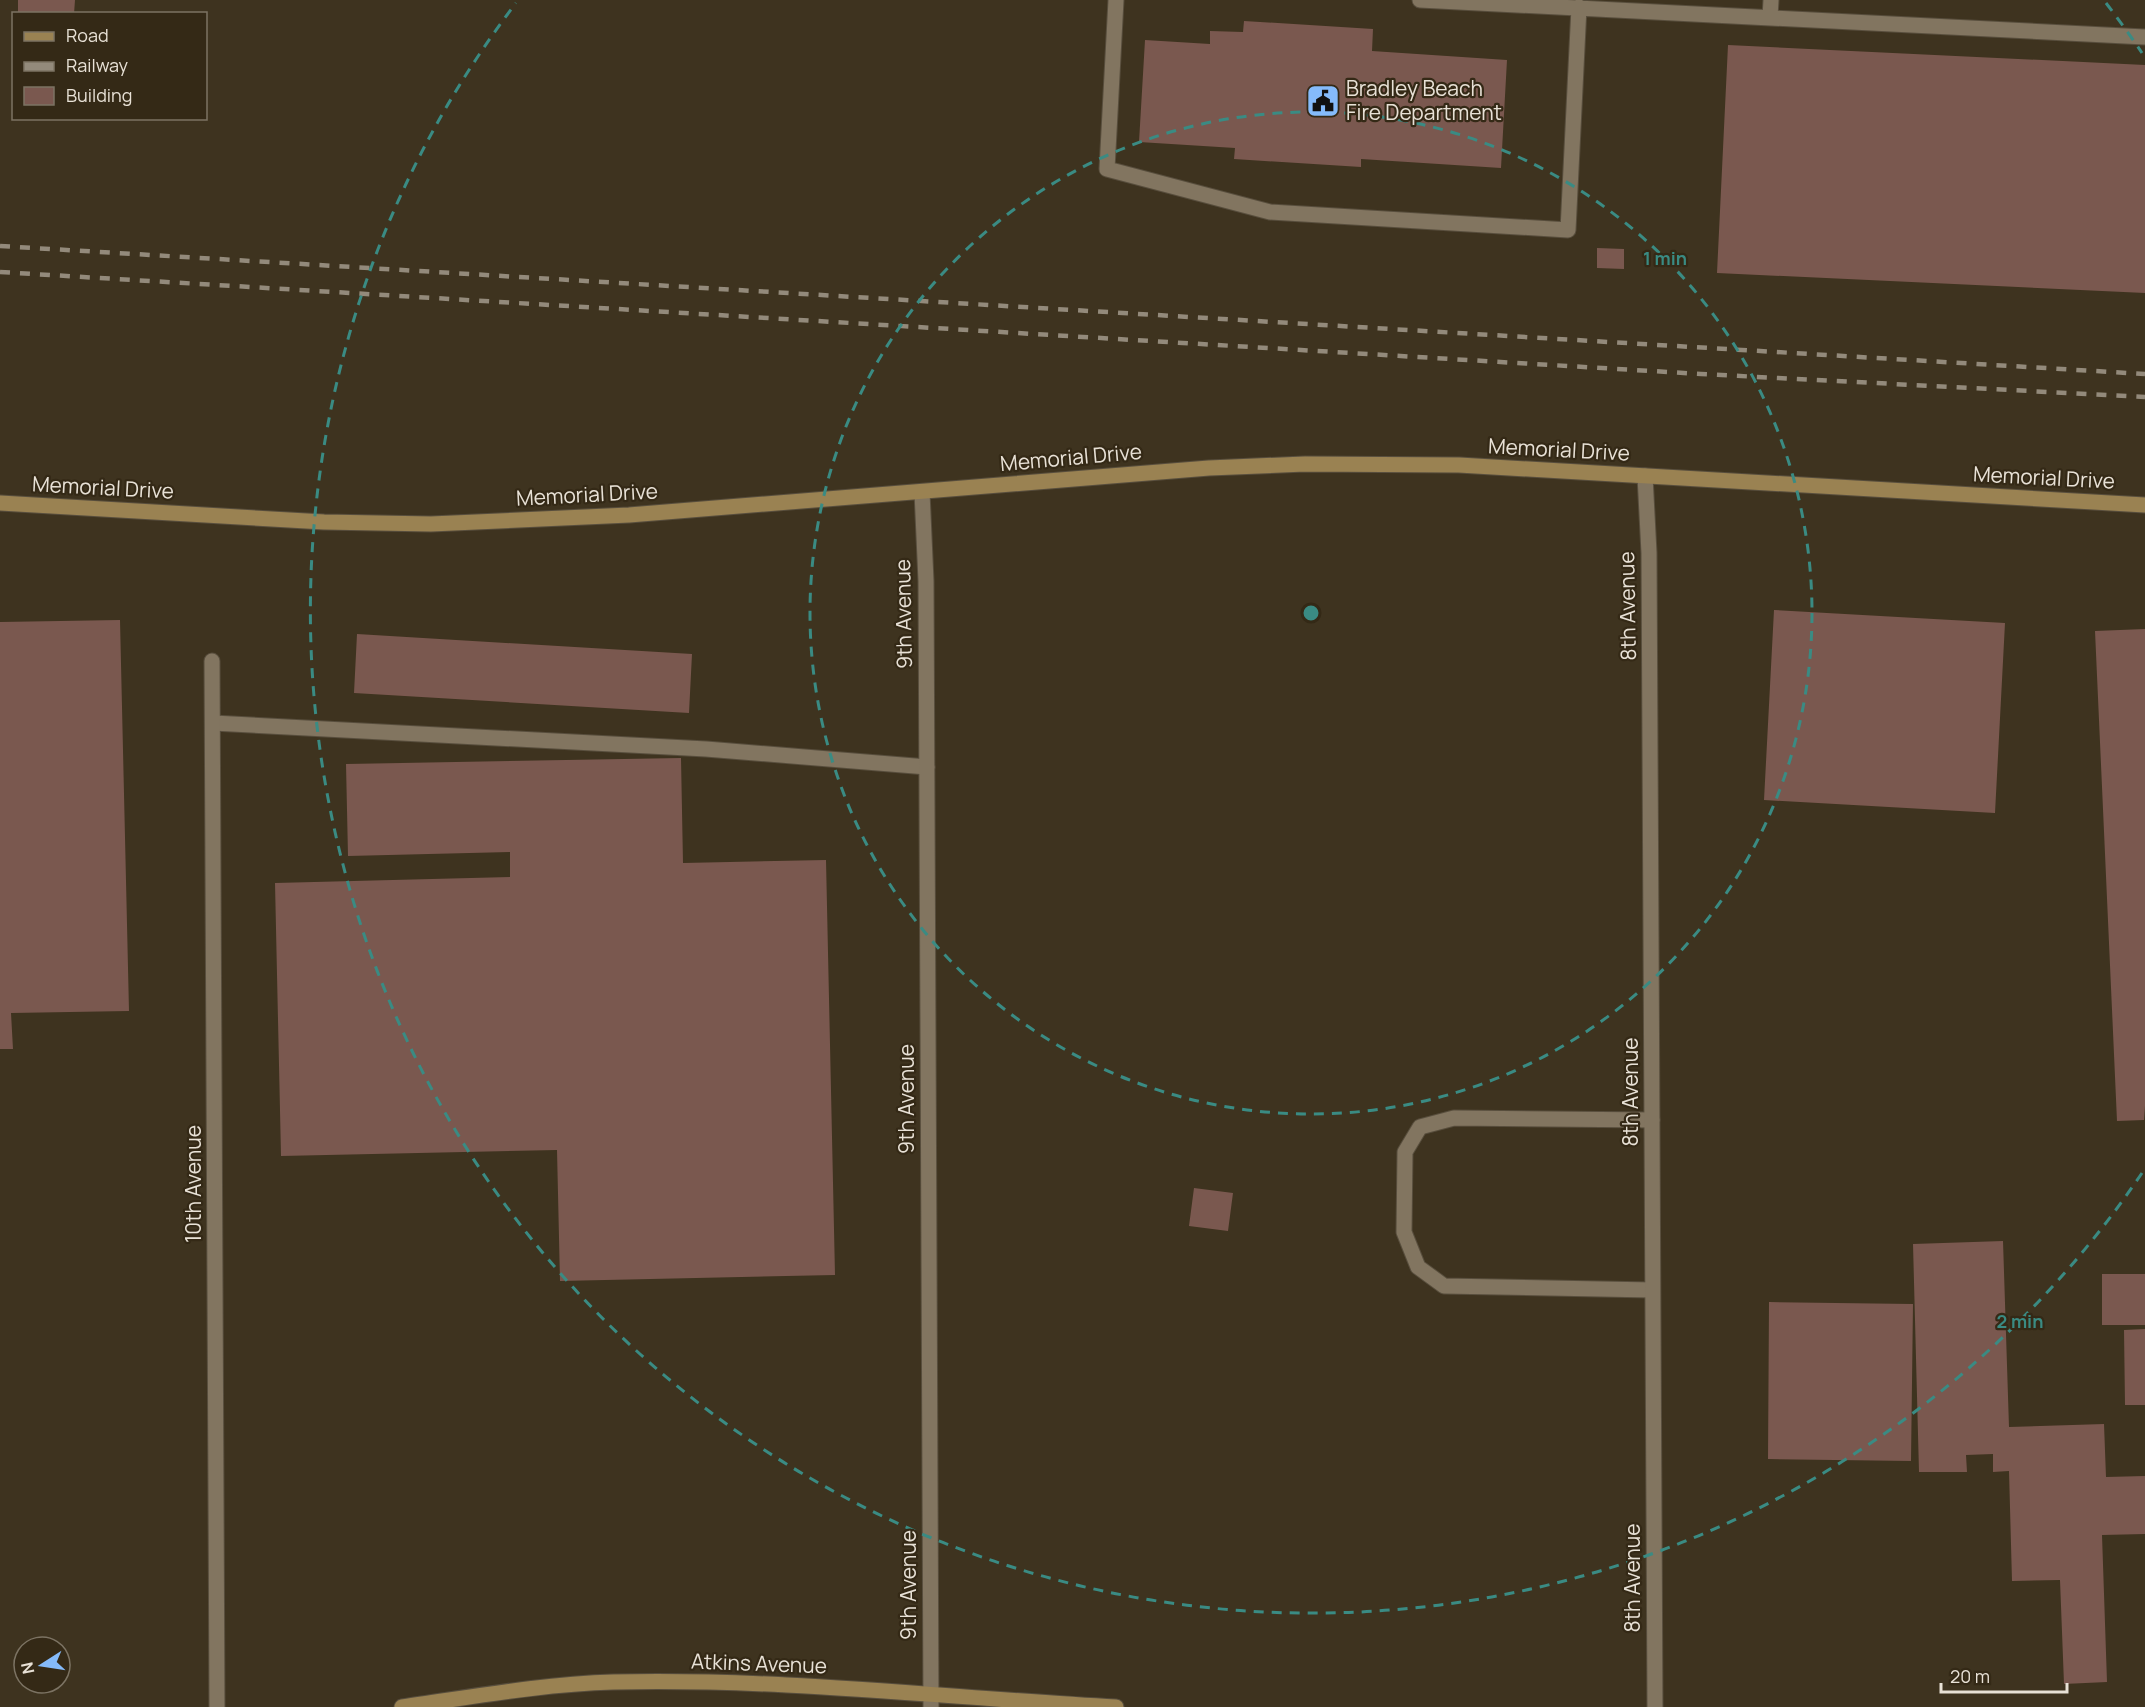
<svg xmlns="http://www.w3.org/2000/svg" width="2145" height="1707" viewBox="0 0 2145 1707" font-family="Manrope,sans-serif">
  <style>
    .building { fill: #7a584f }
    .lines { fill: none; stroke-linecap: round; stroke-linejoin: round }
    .lane-casing { stroke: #584e3d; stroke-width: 17 }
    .street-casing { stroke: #584e3d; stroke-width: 17 }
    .secondary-casing { stroke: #584e3d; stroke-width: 17 }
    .lane { stroke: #827560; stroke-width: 15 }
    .street { stroke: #827560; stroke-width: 15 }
    .secondary { stroke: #9a8252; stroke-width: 15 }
    .rail { stroke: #938a7b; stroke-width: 4.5; stroke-dasharray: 10 10; stroke-linecap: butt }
    .ring { fill: none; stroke: #3a8b83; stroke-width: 3; stroke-dasharray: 10 8 }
    .labels { text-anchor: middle; stroke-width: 4.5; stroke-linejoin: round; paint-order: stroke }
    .poi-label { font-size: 21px; fill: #e8e1d6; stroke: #342916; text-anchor: start }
    .street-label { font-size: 21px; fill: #e8e1d6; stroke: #342916 }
    .centre { fill: #3a8b83; stroke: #342916; stroke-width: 3 }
    .ring-label { font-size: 18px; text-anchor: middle; font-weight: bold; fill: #3a8b83; stroke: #342916; stroke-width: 4.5; stroke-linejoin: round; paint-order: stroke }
  </style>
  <rect width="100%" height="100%" fill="#3e331f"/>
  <!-- building -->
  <path class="building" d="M18 0H75L74 14H18Z
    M1244 21 1373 29 1372 51 1507 60 1501 168 1361 159V167L1234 159 1235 148 1139 142 1145 40 1210 44V31L1243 32Z
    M1728 45 2145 65V293L1717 273Z
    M1597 248 1624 249V269L1597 268Z
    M1774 610 2005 623 1995 813 1764 800Z
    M120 620 129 1011 11 1013 13 1049H0V622Z
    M2145 629V1106L2144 1120 2117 1121 2095 631Z
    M357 634 692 654 689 713 354 693Z
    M681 758 683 863 826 860 835 1275 560 1281 557 1150 281 1156 275 883 510 877V852L348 856 346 764Z
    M1194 1188 1233 1193 1228 1231 1189 1226Z
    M2003 1241 2009 1427 2104 1424 2106 1477 2145 1476V1534L2102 1535 2107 1682 2064 1684 2060 1580 2012 1581 2009 1471 1993 1472V1454L1966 1455 1967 1472H1919L1913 1244Z
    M2102 1274H2145V1325H2102Z
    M1769 1302 1913 1304 1911 1461 1768 1459Z
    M2145 1329V1405H2125L2124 1330Z"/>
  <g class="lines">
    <defs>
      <path id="lane" d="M1116 0 1107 169 1270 212 1568 230 1579 7
        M1420 0 2145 37
        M1770 17 1771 0
        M213 723 706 749 927 767
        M1652 1120 1454 1118 1420 1127 1405 1152 1404 1232 1418 1267 1444 1286 1652 1290"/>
      <path id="street" d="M1645 476 1649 553 1655 1707
        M922 492 926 581 931 1707
        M212 661 217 1707"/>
      <path id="secondary" d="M0 503 324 522 431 524 629 515 1209 468 1305 464 1459 465 2145 505
        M402 1707C472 1697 543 1684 613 1682 782 1678 949 1698 1116 1707"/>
    </defs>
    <!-- lane casing -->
    <use href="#lane" class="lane-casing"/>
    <!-- street casing -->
    <use href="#street" class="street-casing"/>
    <!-- secondary casing -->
    <use href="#secondary" class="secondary-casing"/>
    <!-- lane -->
    <use href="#lane" class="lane"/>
    <!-- street -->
    <use href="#street" class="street"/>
    <!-- secondary -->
    <use href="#secondary" class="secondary"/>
    <!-- rail -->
    <path class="rail" d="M0 246 2145 374
      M0 272 1701 374 2145 397"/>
  </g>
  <!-- distance rings -->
  <g class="ring">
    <circle cx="1311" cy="613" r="501"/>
    <path d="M2142 1173A1002 1002 0 1 1 516 3M2106 3A1002 1002 0 0 1 2142 53"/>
  </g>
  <!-- icons -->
  <defs>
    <symbol id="civic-square" viewBox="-11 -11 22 22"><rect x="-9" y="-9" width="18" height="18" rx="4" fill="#85bbfb" stroke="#342916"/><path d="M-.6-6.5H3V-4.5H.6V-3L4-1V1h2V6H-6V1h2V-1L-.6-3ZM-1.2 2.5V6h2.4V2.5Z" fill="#111"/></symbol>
  </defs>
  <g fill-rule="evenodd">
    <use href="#civic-square" x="1304" y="82" width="38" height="38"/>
  </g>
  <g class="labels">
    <!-- poi labels -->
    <g class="poi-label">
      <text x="1346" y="96">Bradley Beach<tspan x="1346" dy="24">Fire Department</tspan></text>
    </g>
    <!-- street labels -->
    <g class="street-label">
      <text transform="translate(1559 450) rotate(3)" y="7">Memorial Drive</text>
      <text transform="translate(1071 458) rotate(-5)" y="7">Memorial Drive</text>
      <text transform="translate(2044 478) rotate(3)" y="7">Memorial Drive</text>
      <text transform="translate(103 488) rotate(3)" y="7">Memorial Drive</text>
      <text transform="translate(587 495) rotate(-3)" y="7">Memorial Drive</text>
      <text transform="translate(1628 606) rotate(-91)" y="7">8th Avenue</text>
      <text transform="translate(904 614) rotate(-91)" y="7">9th Avenue</text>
      <text transform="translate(1631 1092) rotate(-90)" y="7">8th Avenue</text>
      <text transform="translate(907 1099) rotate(-90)" y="7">9th Avenue</text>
      <text transform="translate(194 1184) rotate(-90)" y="7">10th Avenue</text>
      <text transform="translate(1633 1578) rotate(-90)" y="7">8th Avenue</text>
      <text transform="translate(909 1585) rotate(-90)" y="7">9th Avenue</text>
      <text transform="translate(759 1664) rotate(2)" y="7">Atkins Avenue</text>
    </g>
  </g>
  <circle cx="1311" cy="613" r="9" class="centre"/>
  <g class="ring-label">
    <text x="1665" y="265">1 min</text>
    <text x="2020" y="1328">2 min</text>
  </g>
  <!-- legend -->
  <rect x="12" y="12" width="195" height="108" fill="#342916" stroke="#7c7363" stroke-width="1.5"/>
  <rect x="24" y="32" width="30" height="9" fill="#9a8252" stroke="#7c7363" stroke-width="1.5"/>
  <text x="66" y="42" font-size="18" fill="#e8e1d6">Road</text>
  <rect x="24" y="62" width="30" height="9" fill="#938a7b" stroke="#7c7363" stroke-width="1.5"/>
  <text x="66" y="72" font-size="18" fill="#e8e1d6">Railway</text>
  <rect x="24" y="87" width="30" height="18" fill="#7a584f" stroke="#7c7363" stroke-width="1.5"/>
  <text x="66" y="102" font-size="18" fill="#e8e1d6">Building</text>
  <!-- north arrow -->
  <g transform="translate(42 1665) rotate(258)"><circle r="28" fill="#342916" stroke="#7c7363" stroke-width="1.5"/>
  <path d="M0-4.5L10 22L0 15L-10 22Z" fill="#85bbfb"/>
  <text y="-9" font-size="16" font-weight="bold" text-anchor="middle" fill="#e8e1d6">N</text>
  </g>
  <!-- scale -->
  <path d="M1941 1683v9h126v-9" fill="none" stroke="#e8e1d6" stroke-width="3"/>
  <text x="1950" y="1683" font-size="18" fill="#e8e1d6" stroke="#342916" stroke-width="4.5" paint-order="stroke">20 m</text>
</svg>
